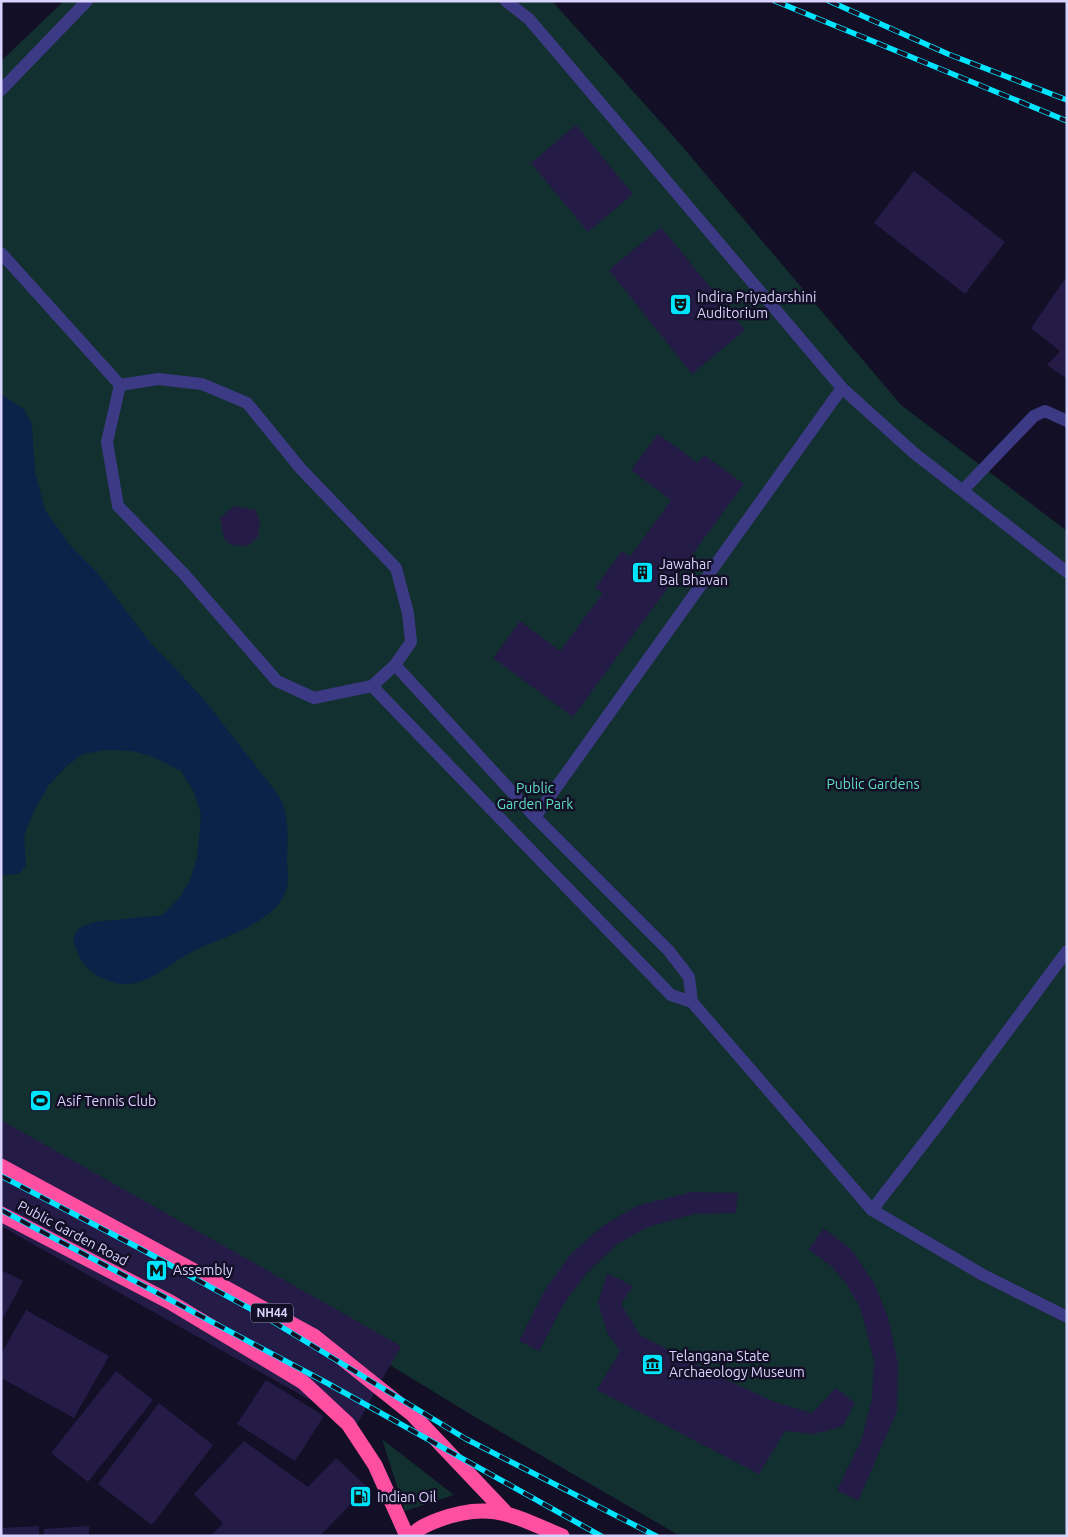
<svg xmlns="http://www.w3.org/2000/svg" width="1068" height="1537" viewBox="0 0 1068 1537" font-family="Ubuntu,sans-serif">
  <style>
    .green { fill: #12302f }
    .water { fill: #0c2248 }
    .building { fill: #241b47 }
    .lines { fill: none; stroke-linecap: round; stroke-linejoin: round }
    .minor { stroke: #3d3a85; stroke-width: 12 }
    .highway { stroke: #ff4fa3; stroke-width: 15 }
    .rail-casing { stroke: #00e5ff; stroke-width: 5.5 }
    .rail { stroke: #130f26; stroke-width: 4; stroke-dasharray: 11; stroke-linecap: butt }
    .labels { text-anchor: middle; stroke-width: 5; stroke-linejoin: round; paint-order: stroke }
    .shield { fill: #130f26; stroke: #9e99be; stroke-width: 1 }
    .shield-label { font-size: 12px; font-weight: bold; fill: #d9d4ff }
    .poi-label { font-size: 14px; fill: #d9d4ff; stroke: #130f26; text-anchor: start }
    .park-label { font-size: 14px; fill: #5fe0c0; stroke: #130f26 }
    .street-label { font-size: 14px; fill: #d9d4ff; stroke: #130f26 }
  </style>
  <rect width="100%" height="100%" fill="#130f26"/>
  <!-- green -->
  <path class="green" d="M64 1H552L675 138 901 405 1067 531V1536H680L475 1417 362 1348 1 1145V61Z
    M382 1439 454 1495 405 1511Z"/>
  <!-- water -->
  <path class="water" d="M1 394 24 409 32 424 35 472 45 510 70 545 100 576 149 641 202 697 280 797C289 817 288 836 287 857 287 866 289 878 287 887 279 922 224 936 196 950 160 967 141 998 100 977 85 970 76 954 73 938L79 928 94 922 163 915 180 897 190 880 197 858 201 815 194 792 181 771 151 756 132 751 106 750 83 754 68 765 49 785 34 811 24 836 26 865 20 873 1 876Z"/>
  <!-- building -->
  <path class="building" d="M576 125 633 194 588 232 531 163Z
    M914 171 1005 242 965 294 874 223Z
    M661 227 745 330 692 374 609 270Z
    M1067 276V379L1047 365 1060 351 1031 328Z
    M658 434 698 463 704 455 744 484 573 717 493 658 520 621 560 651 603 593 595 588 622 551 630 557 671 500 631 470Z
    M234 506 256 510 260 523 258 537 248 546 231 545 224 539 220 518Z
    M1 1120 401 1346 356 1426 1 1226Z
    M692 1192 738 1193 736 1213 694 1214 648 1227 616 1245 586 1274 563 1305 539 1351 519 1341 546 1288 572 1253 604 1225 639 1205Z
    M823 1228 851 1249 874 1283 888 1317 898 1364 897 1411 858 1501 837 1490 861 1441 872 1399 874 1360 860 1307 845 1282 831 1266 809 1250Z
    M1 1270 23 1281 1 1322Z
    M607 1273 633 1286 621 1304 640 1335 718 1376 775 1402 812 1413 836 1388 855 1403 842 1427 813 1434 785 1431 759 1474 597 1390 620 1351 608 1334 598 1302Z
    M26 1310 109 1356 74 1418 1 1378V1354Z
    M116 1371 153 1400 88 1482 51 1453Z
    M266 1380 324 1416 295 1461 237 1424Z
    M159 1403 213 1445 152 1525 98 1484Z
    M244 1441 308 1487 336 1458 367 1487 320 1536H211L223 1523 194 1494Z
    M39 1526V1536H1V1528Z
    M89 1526V1536H44V1529Z"/>
  <g class="lines">
    <!-- minor -->
    <path class="minor" d="M506 1 529 19 842 388 914 453 1067 572
      M1 90 87 1
      M1 253 120 385
      M158 379 202 384 247 403 301 469 396 568 408 613 411 642 395 665 372 686 314 698 277 681 184 574 118 506 107 442 120 385Z
      M963 490 1034 416 1045 411 1067 421
      M395 665 535 817 669 951 689 977 692 1002
      M372 686 671 995 692 1002 872 1210 983 1275 1067 1317
      M535 817 842 388
      M872 1210 937 1126 1067 951"/>
    <!-- highway -->
    <path class="highway" d="M1 1166 314 1336 413 1415 505 1512
      M1 1214 170 1302 303 1382 348 1424 375 1465 407 1536
      M412 1536C419 1527 428 1524 438 1520 490 1500 514 1516 562 1536"/>
    <defs>
      <path id="rail" d="M775 1 1067 121
        M829 1 948 54 1067 100
        M1 1176 139 1248 267 1318 466 1439 656 1536
        M1 1210 327 1383 601 1536"/>
    </defs>
    <!-- rail casing -->
    <use href="#rail" class="rail-casing"/>
    <!-- rail -->
    <use href="#rail" class="rail"/>
  </g>
  <!-- icons -->
  <defs>
    <symbol id="theatre-square" viewBox="-11 -11 22 22"><rect x="-9" y="-9" width="18" height="18" rx="4" fill="#00e5ff" stroke="#130f26"/><path d="M-5-5.5Q0-4 5-5.5V0Q5 5 0 6Q-5 5-5 0ZM-3.3-2.5H-1v1.5H-3.3ZM1-2.5H3.3v1.5H1ZM-2.8 1Q0 5.5 2.8 1Z" fill="#111"/></symbol>
    <symbol id="building-square" viewBox="-11 -11 22 22"><rect x="-9" y="-9" width="18" height="18" rx="4" fill="#00e5ff" stroke="#130f26"/><path d="M-4-6H4V6H1V3H-1V6H-4ZM-2.5-4.3h1.7v1.8h-1.7ZM.8-4.3h1.7v1.8H.8ZM-2.5-1h1.7V.8h-1.7ZM.8-1h1.7V.8H.8Z" fill="#111"/></symbol>
    <symbol id="stadium-square" viewBox="-11 -11 22 22"><rect x="-9" y="-9" width="18" height="18" rx="4" fill="#00e5ff" stroke="#130f26"/><path d="M0-5a6.5 5 0 1 0 0 10a6.5 5 0 1 0 0-10ZM-3.5-1.8h7v3.6h-7Z" fill="#111"/></symbol>
    <symbol id="metro-square" viewBox="-11 -11 22 22"><rect x="-9" y="-9" width="18" height="18" rx="4" fill="#00e5ff" stroke="#130f26"/><path d="M-5.5 5V-5H-3L0 0L3-5H5.5V5H3V-.5L0 4L-3-.5V5Z" fill="#111"/></symbol>
    <symbol id="museum-square" viewBox="-11 -11 22 22"><rect x="-9" y="-9" width="18" height="18" rx="4" fill="#00e5ff" stroke="#130f26"/><path d="M0-6L6-3V-2H-6V-3ZM-5-1h2V3h-2ZM-1-1h2V3h-2ZM3-1h2V3H3ZM-6 4H6V6H-6Z" fill="#111"/></symbol>
    <symbol id="fuel-square" viewBox="-11 -11 22 22"><rect x="-9" y="-9" width="18" height="18" rx="4" fill="#00e5ff" stroke="#130f26"/><path d="M-5.5-6h7V0h2V4h1.3V-2.5L3-4.5l.8-.8L6-3V5H2.5V1h-1V6h-7ZM-4.2-4.7v3.2H.2V-4.7Z" fill="#111"/></symbol>
  </defs>
  <g fill-rule="evenodd">
    <use href="#theatre-square" x="668" y="292" width="25" height="25"/>
    <use href="#building-square" x="630" y="560" width="25" height="25"/>
    <use href="#stadium-square" x="28" y="1088" width="25" height="25"/>
    <use href="#metro-square" x="144" y="1258" width="25" height="25"/>
    <use href="#museum-square" x="640" y="1352" width="25" height="25"/>
    <use href="#fuel-square" x="348" y="1484" width="25" height="25"/>
  </g>
  <g class="labels">
    <!-- shield labels -->
    <rect class="shield" x="251" y="1303.5" width="42" height="19" rx="4"/>
    <g class="shield-label">
      <text x="272" y="1317">NH44</text>
    </g>
    <!-- poi labels -->
    <g class="poi-label">
      <text x="697" y="302">Indira Priyadarshini<tspan x="697" dy="16">Auditorium</tspan></text>
      <text x="659" y="569">Jawahar<tspan x="659" dy="16">Bal Bhavan</tspan></text>
      <text x="57" y="1106">Asif Tennis Club</text>
      <text x="173" y="1275">Assembly</text>
      <text x="669" y="1361">Telangana State<tspan x="669" dy="16">Archaeology Museum</tspan></text>
      <text x="377" y="1502">Indian Oil</text>
    </g>
    <!-- park labels -->
    <g class="park-label">
      <text x="873" y="789">Public Gardens</text>
      <text x="535" y="793">Public<tspan x="535" dy="16">Garden Park</tspan></text>
    </g>
    <!-- street labels -->
    <g class="street-label">
      <text transform="translate(73 1233) rotate(28)" y="5">Public Garden Road</text>
    </g>
  </g>
  <!-- border -->
  <rect width="1068" height="1537" fill="none" stroke="#d9d4ff" stroke-width="5"/>
</svg>
